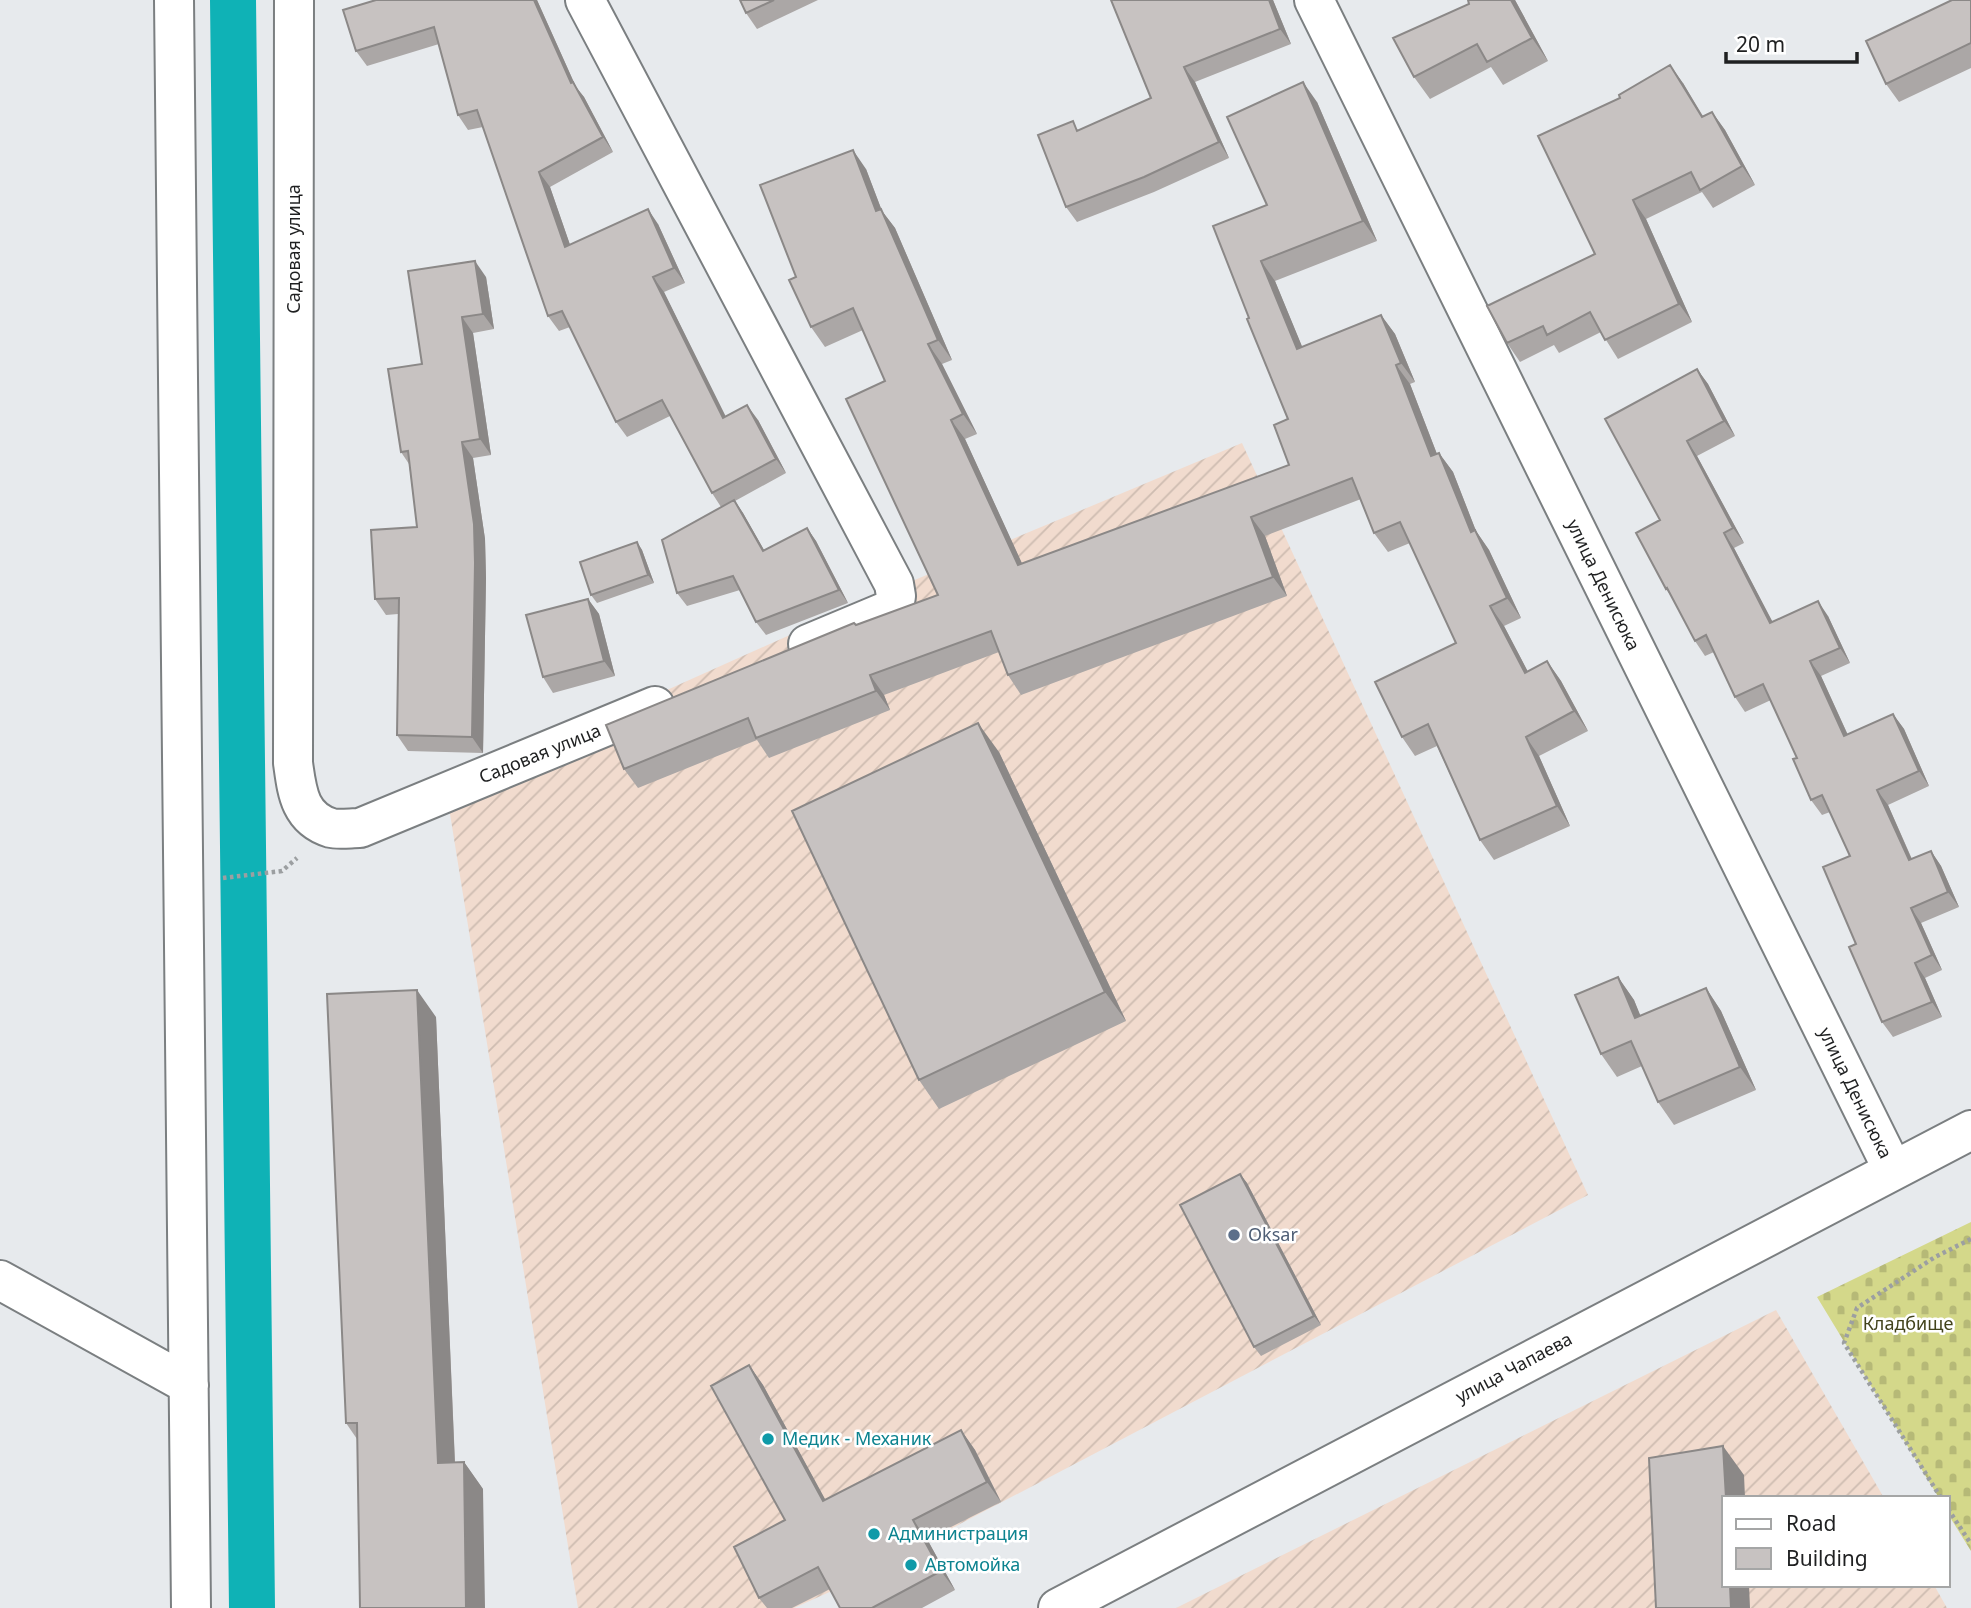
<svg xmlns="http://www.w3.org/2000/svg" width="1971" height="1608" viewBox="0 0 1971 1608" font-family="'Noto Sans',sans-serif">
  <style>
    .industrial { fill: url(#industrial-furrows) }
    .cemetery { fill: url(#cemetery-stones) }
    .lines { fill: none; stroke-linecap: round; stroke-linejoin: round }
    .canal { stroke: #0fb2b6; stroke-width: 46 }
    .minor-casing { stroke: #7b7f81; stroke-width: 42 }
    .tertiary-casing { stroke: #7b7f81; stroke-width: 42 }
    .path { stroke: #9c9fa1; stroke-width: 4.5; stroke-dasharray: 3.5 3.5; stroke-linecap: butt }
    .minor { stroke: #fff; stroke-width: 38 }
    .tertiary { stroke: #fff; stroke-width: 38 }
    .wall { fill: #aba7a6 }
    .shaded-wall { fill: #8b8887 }
    .building { fill: #c7c2c1; stroke: #8b8887; stroke-width: 2 }
    .service-dot { fill: #5c6f8a; stroke: #fff; stroke-width: 2.5 }
    .culture-dot { fill: #0f9aa8; stroke: #fff; stroke-width: 2.5 }
    .labels { text-anchor: middle; stroke-width: 5; stroke-linejoin: round; paint-order: stroke }
    .street-label { font-size: 18px; fill: #1f2021; stroke: #fff }
    .service-label { font-size: 18px; fill: #4e5e75; stroke: #fff; text-anchor: start }
    .park-label { font-size: 18px; fill: #42431c; stroke: #fff }
    .culture-label { font-size: 18px; fill: #0d838f; stroke: #fff; text-anchor: start }
  </style>
  <defs>
    <pattern id="industrial-furrows" width="10" height="10" patternUnits="userSpaceOnUse" patternTransform="scale(1.75)"><rect width="10" height="10" fill="#f1dbce"/><path d="M-1 1l2-2M0 10L10 0M9 11l2-2" fill="none" stroke="#cebcb1"/></pattern>
    <pattern id="cemetery-stones" width="16" height="16" patternUnits="userSpaceOnUse" patternTransform="scale(1.75)"><rect width="16" height="16" fill="#d4d88a"/><path d="M2 7V4a2 2 0 0 1 4 0v3zM10 15v-3a2 2 0 0 1 4 0v3z" fill="#b6b977"/></pattern>
  </defs>
  <rect width="100%" height="100%" fill="#e7eaed"/>
  <!-- industrial -->
  <path class="industrial" d="M1242 443 1588 1195 834 1590 794 1608H578L446 789 886 592Z
    M1776 1310 1884 1498H1724V1585H1934L1947 1608H1176Z"/>
  <!-- cemetery -->
  <path class="cemetery" d="M1971 1222V1551L1948 1514V1498H1939L1817 1297Z"/>
  <g class="lines">
    <!-- canal -->
    <path class="canal" d="M233 0 252 1608"/>
    <defs>
      <path id="minor" d="M174 0 191 1608
        M294 0 293 763C297 791 299 818 331 828 339 830 351 828 360 828L655 706
        M585 0 894 584 896 596 894 608 808 644
        M1314 0 1893 1170
        M0 1280 189 1385"/>
      <path id="tertiary" d="M1058 1608 1971 1130"/>
    </defs>
    <!-- minor casing -->
    <use href="#minor" class="minor-casing"/>
    <!-- tertiary casing -->
    <use href="#tertiary" class="tertiary-casing"/>
    <!-- path -->
    <path class="path" d="M223 878 282 871 297 858
      M1941 1498 1844 1343 1857 1308 1935 1257 1971 1239
      M1948 1509 1971 1544"/>
    <!-- minor -->
    <use href="#minor" class="minor"/>
    <!-- tertiary -->
    <use href="#tertiary" class="tertiary"/>
  </g>
  <!-- wall -->
  <path class="wall" d="M376 0H537L576 87 584 97 613 152 550 187 570 245 658 224 685 283 664 292 725 417 758 420 786 473 735 501 743 513 764 550 807 528 816 541 848 603 766 635 756 622 740 590 687 606 677 593 721 507 712 493 670 416 627 437 616 422 570 327 559 331 548 316 483 127 468 130 458 115 439 44 367 66 356 51Z
    M740 0H818L757 29 746 13Z
    M1111 0H1273L1291 44 1195 82 1229 158 1154 192 1077 222 1066 207 1080 130 1151 98Z
    M1468 0H1515L1548 61 1503 85 1491 67 1430 99 1414 77 1469 4Z
    M1971 0V68L1899 102 1886 84Z
    M1683 83 1703 116 1712 112 1725 130 1755 185 1713 208 1702 192 1646 219 1692 322 1618 359 1601 332 1559 353 1554 345 1520 362 1507 343 1595 254Z
    M1317 102 1377 241 1275 281 1302 347 1381 315 1395 334 1415 382 1410 384 1437 454 1439 453 1453 472 1476 531 1489 550 1521 618 1504 626 1528 672 1547 661 1561 681 1588 731 1539 756 1570 826 1494 860 1480 840 1437 746 1415 756 1402 737 1456 643 1410 543 1388 552 1374 533 1361 499 1265 536 1287 596 1021 695 1008 675 999 652 884 695 890 710 769 758 757 740 638 788 624 769 856 625 938 595 885 381 863 330 825 347 811 327 796 277 866 169 882 211 895 228 952 360 942 364 977 434 965 439 1022 564 1289 465 1288 419 1249 318 1267 205Z
    M486 277 494 329 473 333 491 455 473 458 485 539 486 578 483 753 408 751 397 735 398 614 386 615 375 599 417 527 409 464 401 452 422 364Z
    M1697 369 1708 384 1735 436 1697 456 1744 543 1734 548 1772 622 1828 616 1850 663 1821 676 1848 735 1893 714 1904 729 1929 786 1888 805 1912 859 1931 851 1941 866 1959 907 1921 923 1942 970 1925 978 1942 1017 1893 1037 1882 1022 1856 944 1850 856 1830 812 1822 815 1811 800 1797 758 1771 700 1745 712 1735 697 1714 652 1705 656 1695 641 1674 600 1666 589 1660 520Z
    M637 542 642 550 654 583 597 603 591 595Z
    M588 599 599 614 615 676 553 693 543 677Z
    M999 752 1126 1021 939 1109 919 1080Z
    M1618 977 1634 1000 1640 1016 1706 988 1721 1011 1756 1090 1674 1125 1658 1102 1642 1066 1617 1077 1601 1054Z
    M436 1017 455 1462H464L483 1489 357 1439 346 1423Z
    M1240 1174 1247 1183 1321 1325 1261 1356 1254 1347Z
    M749 1365 763 1385 825 1500 961 1430 975 1450 1001 1502 927 1539 955 1590 922 1608H840L830 1589 792 1608H767L759 1598 785 1520Z"/>
  <!-- shaded-wall -->
  <path class="shaded-wall" d="M534 0H537L576 87 584 97 613 152 603 137 571 83Z
    M1269 0H1273L1291 44 1280 29Z
    M1511 0H1515L1548 61 1532 38Z
    M1670 65 1683 83 1714 136 1702 117Z
    M1184 67 1195 82 1229 158 1219 142Z
    M1303 82 1317 102 1377 241 1363 221Z
    M1712 112 1725 130 1755 185 1742 166Z
    M853 150 866 169 882 211 895 228 952 360 938 340 876 211Z
    M539 172 550 187 576 262 565 247Z
    M1633 200 1646 219 1692 322 1679 304Z
    M648 209 658 224 685 283 674 268Z
    M475 261 486 277 494 329 483 314Z
    M1261 261 1275 281 1311 368 1297 349Z
    M653 277 664 292 734 433 723 418Z
    M1381 315 1395 334 1415 382 1401 363Z
    M462 317 473 333 491 455 480 439Z
    M928 344 942 364 977 434 963 414Z
    M1396 365 1410 384 1445 475 1431 456Z
    M1697 369 1708 384 1735 436 1724 421Z
    M747 405 758 420 786 473 776 459Z
    M951 420 965 439 1032 585 1018 565Z
    M1687 441 1697 456 1744 543 1733 528Z
    M462 442 473 458 485 539 486 578 483 753 472 737Z
    M1439 453 1453 472 1476 531 1489 550 1521 618 1507 598 1471 532Z
    M734 500 743 513 772 564 763 551Z
    M1251 517 1265 536 1287 596 1273 577Z
    M807 528 816 541 848 603 839 590Z
    M1724 533 1734 548 1781 638 1770 623Z
    M637 542 642 550 654 583 648 575Z
    M588 599 599 614 615 676 604 661Z
    M1818 601 1828 616 1850 663 1840 648Z
    M1490 606 1504 626 1539 693 1525 673Z
    M1547 661 1561 681 1588 731 1574 711Z
    M1810 661 1821 676 1855 751 1844 736Z
    M870 675 884 695 890 710 876 691Z
    M1893 714 1904 729 1929 786 1919 771Z
    M978 723 999 752 1126 1021 1105 992Z
    M1526 737 1539 756 1570 826 1557 806Z
    M1877 790 1888 805 1919 876 1909 860Z
    M1931 851 1941 866 1959 907 1948 892Z
    M1911 908 1921 923 1942 970 1932 955Z
    M1915 963 1925 978 1942 1017 1932 1002Z
    M1618 977 1634 1000 1651 1041 1635 1018Z
    M1706 988 1721 1011 1756 1090 1740 1067Z
    M417 990 436 1017 456 1490 438 1463Z
    M1240 1174 1247 1183 1321 1325 1314 1316Z
    M749 1365 763 1385 837 1521 823 1501Z
    M961 1430 975 1450 1001 1502 987 1482Z
    M1723 1446 1744 1475 1745 1498H1726Z
    M464 1462 483 1489 485 1608H466Z
    M913 1520 927 1539 955 1590 941 1571Z
    M1730 1585H1749L1750 1608H1731Z"/>
  <!-- building -->
  <path class="building" d="M376 0H534L571 83 573 82 603 137 539 172 565 247 648 209 674 268 653 277 723 418 747 405 776 459 712 493 662 400 616 422 562 311 548 316 477 110 458 115 434 27 356 51 343 10Z
    M740 0H774L746 13Z
    M1111 0H1269L1280 29 1184 67 1219 142 1144 177 1066 207 1038 135 1073 121 1077 131 1151 98Z
    M1468 0H1511L1532 38 1487 62 1477 44 1414 77 1393 38 1469 4Z
    M1952 0H1971V43L1886 84 1866 41Z
    M1670 65 1702 117 1712 112 1742 166 1700 190 1691 172 1633 200 1679 304 1605 340 1590 312 1547 335 1543 326 1507 343 1487 306 1595 254 1538 136 1620 98 1619 95Z
    M1303 82 1363 221 1261 261 1297 349 1381 315 1401 363 1396 365 1431 456 1439 453 1471 532 1475 530 1507 598 1490 606 1525 673 1547 661 1574 711 1526 737 1557 806 1480 840 1428 724 1402 737 1375 682 1456 643 1400 522 1374 533 1352 478 1251 517 1273 577 1008 675 991 631 870 675 876 691 756 738 748 718 624 769 606 725 854 623 856 625 938 595 846 399 885 381 853 308 811 327 789 280 796 277 760 185 853 150 876 211 881 209 938 340 928 344 963 414 951 420 1018 565 1289 465 1274 425 1288 419 1247 319 1249 318 1213 226 1267 205 1227 117Z
    M475 261 483 314 462 317 480 439 462 442 474 524 475 563 472 737 397 735 399 598 375 599 371 530 417 527 408 451 401 452 388 369 422 364 408 271Z
    M1697 369 1724 421 1687 441 1733 528 1724 533 1770 623 1818 601 1840 648 1810 661 1844 736 1893 714 1919 771 1877 790 1909 860 1931 851 1948 892 1911 908 1932 955 1915 963 1932 1002 1882 1022 1849 947 1856 944 1823 867 1850 856 1822 795 1811 800 1793 759 1797 758 1763 684 1735 697 1706 635 1695 641 1667 588 1666 589 1636 533 1660 520 1605 419Z
    M734 500 763 551 807 528 839 590 756 622 733 576 677 593 662 540Z
    M637 542 648 575 591 595 580 562Z
    M588 599 604 661 543 677 526 615Z
    M978 723 1105 992 919 1080 792 811Z
    M1618 977 1635 1018 1706 988 1740 1067 1658 1102 1631 1041 1601 1054 1575 995Z
    M417 990 438 1463 464 1462 466 1608H360L357 1423H346L327 994Z
    M1240 1174 1314 1316 1254 1347 1180 1205Z
    M749 1365 823 1501 961 1430 987 1482 913 1520 941 1571 872 1608H840L818 1567 759 1598 734 1547 785 1520 711 1386Z
    M1723 1446 1726 1498H1724V1585H1730L1731 1608H1656L1649 1458Z"/>
  <!-- markers -->
  <circle class="service-dot" cx="1234" cy="1235" r="7"/>
  <g class="culture-dot">
    <circle cx="768" cy="1439" r="7"/>
    <circle cx="874" cy="1534" r="7"/>
    <circle cx="911" cy="1565" r="7"/>
  </g>
  <g class="labels">
    <!-- street labels -->
    <g class="street-label">
      <text transform="translate(294 249) rotate(-90)" y="6">Садовая улица</text>
      <text transform="translate(1603 585) rotate(64)" y="6">улица Денисюка</text>
      <text transform="translate(540 754) rotate(-22)" y="6">Садовая улица</text>
      <text transform="translate(1855 1093) rotate(64)" y="6">улица Денисюка</text>
      <text transform="translate(1514 1368) rotate(-28)" y="6">улица Чапаева</text>
    </g>
    <!-- service labels -->
    <g class="service-label">
      <text x="1248" y="1241">Oksar</text>
    </g>
    <!-- park labels -->
    <g class="park-label">
      <text x="1908" y="1330">Кладбище</text>
    </g>
    <!-- culture labels -->
    <g class="culture-label">
      <text x="782" y="1445">Медик - Механик</text>
      <text x="888" y="1540">Администрация</text>
      <text x="925" y="1571">Автомойка</text>
    </g>
  </g>
  <!-- legend -->
  <rect x="1722" y="1496" width="228" height="91" fill="#ffffff" stroke="#a5a6a6" stroke-width="2"/>
  <rect x="1736" y="1519" width="35" height="10" fill="#ffffff" stroke="#a5a6a6" stroke-width="2"/>
  <text x="1786" y="1531" font-size="21" fill="#1f2021">Road</text>
  <rect x="1736" y="1548" width="35" height="21" fill="#c7c2c1" stroke="#a5a6a6" stroke-width="2"/>
  <text x="1786" y="1566" font-size="21" fill="#1f2021">Building</text>
  <!-- scale -->
  <path d="M1726 52v10h131v-10" fill="none" stroke="#1f2021" stroke-width="3.5"/>
  <text x="1736" y="52" font-size="21" fill="#1f2021" stroke="#ffffff" stroke-width="5" paint-order="stroke">20 m</text>
</svg>
